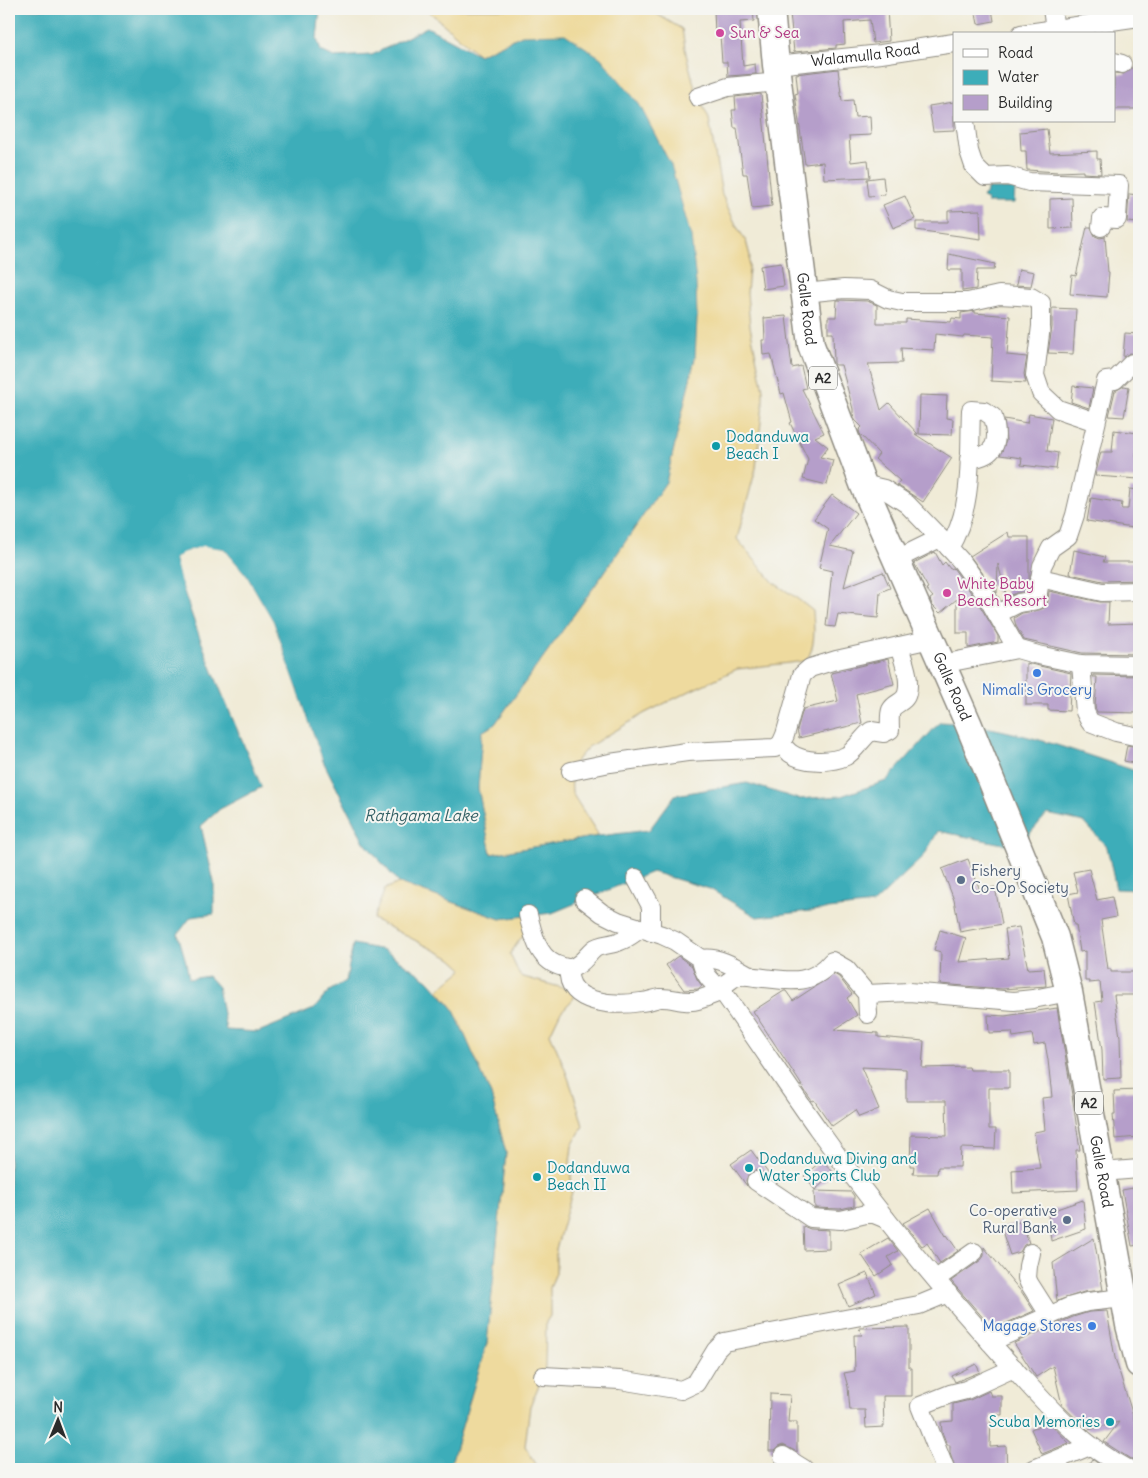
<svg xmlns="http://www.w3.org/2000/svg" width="1148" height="1478" viewBox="0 0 1148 1478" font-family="Delius,sans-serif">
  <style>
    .sand { fill: #eeda9e; stroke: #8c8264 }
    .water { fill: #3dadb9; stroke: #346c72 }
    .pier { fill: #f0ebd7 }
    .building { fill: #b59eca }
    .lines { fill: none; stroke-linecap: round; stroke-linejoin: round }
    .minor-casing { stroke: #8e8b81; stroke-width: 20 }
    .highway-casing { stroke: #8e8b81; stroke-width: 29 }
    .minor { stroke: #fff; stroke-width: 18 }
    .highway { stroke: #fff; stroke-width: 26 }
    .hotel-dot { fill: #d1479c; stroke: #f6f6f2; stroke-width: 2 }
    .culture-dot { fill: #0f9aa8; stroke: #f6f6f2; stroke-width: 2 }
    .shop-dot { fill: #3f7fe0; stroke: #f6f6f2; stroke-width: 2 }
    .service-dot { fill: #5c6f8a; stroke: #f6f6f2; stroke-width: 2 }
    .labels { text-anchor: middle; stroke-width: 4; stroke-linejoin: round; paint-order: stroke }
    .shield { fill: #f6f6f2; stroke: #686867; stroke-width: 1 }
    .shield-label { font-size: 14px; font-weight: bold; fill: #2b2b2b }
    .hotel-label { font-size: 15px; fill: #b23c85; stroke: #f6f6f2; text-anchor: start }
    .street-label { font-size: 15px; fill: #2b2b2b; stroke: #f6f6f2 }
    .culture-label { font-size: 15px; fill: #0d838f; stroke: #f6f6f2; text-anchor: start }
    .shop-label { font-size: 15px; fill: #366cbe; stroke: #f6f6f2 }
    .service-label { font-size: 15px; fill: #4e5e75; stroke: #f6f6f2; text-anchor: start }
    .water-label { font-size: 16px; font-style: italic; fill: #325f64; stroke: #f6f6f2 }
  </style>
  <rect width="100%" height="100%" fill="#f6f6f2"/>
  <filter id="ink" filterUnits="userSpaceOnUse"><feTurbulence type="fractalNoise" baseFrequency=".02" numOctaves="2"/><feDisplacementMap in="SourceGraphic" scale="10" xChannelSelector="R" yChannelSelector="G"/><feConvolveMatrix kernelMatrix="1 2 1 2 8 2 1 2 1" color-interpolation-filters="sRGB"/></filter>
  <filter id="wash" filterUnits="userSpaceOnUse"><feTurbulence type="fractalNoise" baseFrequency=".0096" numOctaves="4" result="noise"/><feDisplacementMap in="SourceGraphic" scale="20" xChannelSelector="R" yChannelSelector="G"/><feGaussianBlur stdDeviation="1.12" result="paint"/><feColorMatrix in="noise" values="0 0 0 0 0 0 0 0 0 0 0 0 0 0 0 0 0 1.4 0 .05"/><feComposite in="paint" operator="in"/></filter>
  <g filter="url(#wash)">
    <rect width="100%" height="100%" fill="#f0ebd7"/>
    <!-- sand -->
    <path class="sand" d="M426 9H648L682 29 686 54 696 92 709 119 722 195 737 227 746 241 750 256 747 293 750 326 763 390V403L756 468 737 539 774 583 794 596 813 611C814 628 816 647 806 661L737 669 694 689 645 713 588 747 571 767 572 793 599 836 491 854 478 788 482 732 495 724 604 573 666 482 695 358 522 35 479 55Z
      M399 883 500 919 528 915 532 930 520 939 510 954 520 976 563 988 573 986 574 998 560 1013 550 1034C564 1064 575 1095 583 1126L572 1146 570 1162 572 1192 556 1249V1273L550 1287V1316L546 1322 545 1366 543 1376 530 1406 525 1446 539 1469H447L450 1466 487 1343 506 1153 491 1095 453 1008 438 990 463 969 452 959 373 919 385 889Z"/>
    <!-- water -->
    <path class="water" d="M9 9H320L317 39 321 51 334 57 372 55 427 27 479 55 522 35 565 34 601 58 639 104 671 165 691 237 696 283 697 318 695 358 666 482 604 573 495 724 482 732 478 788 491 854 599 836 649 830 675 795 747 783 798 799 841 796 886 781 940 722C1008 725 1074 751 1139 772V890L1116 889 1107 847 1084 822 1047 814 1018 847 938 831 924 856 873 904 757 917 710 889 652 872 552 913 500 919 399 883 364 842 322 759 273 621 246 575 224 549C205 547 191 546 175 559 195 637 231 714 262 787L220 809 201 826 214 882V914L191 917 178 934 186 962 189 979 208 976 218 987 226 1030 258 1032 314 1009 329 991 346 981 353 944 384 950 428 980 453 1008 491 1095 506 1153 487 1343 450 1466 447 1469H9Z
      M987 189H1015L1014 203H987V200L984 199 982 196 987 192Z"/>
    <!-- pier -->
    <path class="pier" d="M203 546 224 549 246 575 273 621 322 759 319 760 271 622 244 576 223 551 203 549 183 555 178 560 183 578 208 651 265 786 262 787 206 651 180 579 175 559 182 553Z"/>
    <g id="blocks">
      <!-- building -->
      <path class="building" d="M714 9H753L754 21 740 22 743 66 755 64 756 74 728 76 727 62H722L720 35H715Z
        M837 9H887L889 41 873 43 870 20 844 22 845 44 836 45V48L794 52 790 13Z
        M975 9H992L994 21 978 24Z
        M1131 68H1139V109H1114V73L1124 74Z
        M838 69 842 101 853 100 855 117 870 116 871 135 849 136 851 162 868 160 870 177 824 179 823 162 805 164 795 94 798 93 796 74Z
        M761 94 772 206 752 208 747 174H743L737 128H734L732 110H736L735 97Z
        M954 102V130L933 131 929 106Z
        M1047 129 1050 153 1097 151V159H1100L1101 174 1083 173V171L1058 172 1027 170 1026 151H1021L1020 132Z
        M883 177 885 195 869 196 867 179Z
        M1129 194 1139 195V223L1127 222Z
        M905 196 915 219 893 228 883 205Z
        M1072 198 1073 228 1050 229V199Z
        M980 210 981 239 916 230V222H948V211Z
        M1087 227H1091L1095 236 1100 238 1105 237 1108 272H1109L1107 297 1070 294 1072 275 1076 276Z
        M949 254 995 264 994 270H977L976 289 962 291V270H948Z
        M781 263 784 286 763 289 760 266Z
        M1019 269 1034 272 1031 286 1016 285Z
        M837 300 867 301 877 305V323H906V319L951 322 952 318 961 319V313L975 311V313L1010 316 1007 355 1027 357 1024 374 1026 383 991 381 993 337 964 335 963 337 935 334 934 350 901 348 902 363 868 364 881 410 889 403 918 434H915L952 458 923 502 897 485 900 481 875 459 879 454 860 434 859 430 862 427 855 420 853 414V409L841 365H835L834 363 833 333H828V317H836Z
        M1052 308 1076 309 1073 354 1048 353 1052 327Z
        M786 316 792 368 801 366 806 388 802 389 824 433 815 437 828 447 820 457 833 460 827 485 803 479 808 459 790 423 792 422 784 393 781 394 771 354 763 355 762 340H765L764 318Z
        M1125 333 1139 334V355L1130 353 1123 357Z
        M1073 386 1093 388 1089 408 1071 402Z
        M1124 386 1129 387 1124 417 1109 416 1115 391Z
        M920 395 947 396 946 418 953 419 952 435 919 434Z
        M1029 414 1052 418 1047 451 1058 453 1056 469 1021 465 1022 458 1000 455 1006 441 1004 419 1027 423Z
        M1114 430 1138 433 1136 456H1139V479L1095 476 1101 452H1112Z
        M1130 489 1139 490V529L1087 521 1091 498 1122 503 1121 509H1128Z
        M832 495 856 513 830 546 853 551 844 587 883 572 890 588 880 592 878 618 838 614 835 627 826 626 832 571 819 568 828 529 814 519Z
        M1008 532 1009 537H1029V580L1028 591 1017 593 1007 597 998 564 997 593 970 556Z
        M1074 550 1105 557 1103 562H1139V580L1103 581 1070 574Z
        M935 552 942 565 945 562 950 569 953 568 954 569 977 601 998 636V642L968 648V633H957V599L940 613 932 605 930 599 933 597 926 589 928 588 914 563Z
        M1049 591 1100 602H1109L1108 624 1139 623V654L1082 653 1024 640 1016 626 1014 618 1022 613 1039 610 1044 608 1048 602Z
        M888 659 894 684 856 694 862 723 799 738 797 730 803 709 838 701 831 673Z
        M1026 663 1071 673 1069 711 1048 710V705H1026Z
        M1093 675 1139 676V713L1097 712 1095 707 1097 677H1093Z
        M1127 745 1139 747V764L1124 761Z
        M968 859 980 890 995 887 1002 924 960 932 954 900 942 869Z
        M1089 869 1097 900 1112 897 1116 917 1101 920 1108 969H1111V972H1139V995H1114L1120 1037 1121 1078 1103 1079 1102 1050 1095 1002 1102 1001 1100 982 1089 983V981H1085V951L1080 952 1076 925H1074L1068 894 1078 892 1073 872Z
        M1019 927 1028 969 1044 968 1046 986 1002 989 940 984 941 952 934 950 940 930 966 938 959 962 1009 958 1005 929Z
        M678 956 692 966 697 979 702 986 698 989 684 990 666 965Z
        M834 974 839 977 852 994 847 998 857 1015 834 1030 878 1033V1037L924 1041 922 1068 969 1067 970 1070H1009V1088H989V1129H996L995 1149 961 1148 960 1167H938L937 1174H913L914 1166H910L911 1135 947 1136 946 1101H906V1069L861 1067 879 1109 859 1117 855 1110 832 1126 814 1100 812 1101 805 1091 799 1081 753 1011 784 991H786L793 1001Z
        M1057 1008 1072 1095 1080 1150H1076L1078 1190 1013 1193 1012 1170 1040 1168 1034 1132 1045 1130 1042 1098 1052 1097 1048 1060 1045 1043 1034 1045 1032 1034 1013 1037 1012 1032 989 1033 988 1015 1005 1016Z
        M1139 1090V1137L1115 1139 1113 1114H1115L1114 1091Z
        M751 1150 768 1173 765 1174 757 1170 751 1172 746 1180 747 1186 731 1164Z
        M822 1160 834 1173 815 1190 804 1176Z
        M1139 1187V1245L1132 1246 1122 1190Z
        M814 1191 851 1192 854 1196V1206L840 1209 815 1208Z
        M1083 1200 1086 1229 1051 1241 1048 1212Z
        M930 1208 946 1236 947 1235 958 1251 940 1263 927 1243 922 1246 903 1223Z
        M1022 1221 1029 1243 1024 1245 1020 1252 1010 1255 1001 1228Z
        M803 1226 810 1229 829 1230V1249L804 1250Z
        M888 1238 898 1251 888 1257 893 1265 876 1276 861 1254Z
        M1094 1238 1103 1290 1084 1292 1057 1301 1053 1263Z
        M984 1247 1024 1295 1023 1294 1034 1311 993 1329 951 1281 981 1260 984 1256Z
        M867 1273 876 1294 848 1306 839 1285Z
        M1107 1311 1115 1358 1139 1435V1469H1138L1136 1464 1132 1460 1104 1442 1119 1422 1088 1430 1062 1405 1053 1366 1036 1377 1014 1343 1073 1317 1089 1312Z
        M909 1327V1368H912V1396H883L884 1427 866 1428 865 1410H850L848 1387 844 1373 855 1371 854 1335H862L859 1328Z
        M976 1364 980 1372 955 1382 952 1376Z
        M989 1391 991 1396H1002V1415H991L990 1447 1006 1446 1007 1469H955L950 1453V1445H947L942 1432 941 1422 953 1421V1404L970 1400Z
        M770 1394 790 1395 788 1422H797V1452L783 1445 778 1447 774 1451H769Z
        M1049 1422 1069 1443 1042 1454 1031 1429Z
        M1092 1459 1103 1467 1106 1469H1085Z"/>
    </g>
  </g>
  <g filter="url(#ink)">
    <use href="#blocks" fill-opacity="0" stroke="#8e8b81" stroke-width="1"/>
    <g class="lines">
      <defs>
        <g id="minor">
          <path d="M1052 9 1055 29"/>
          <path d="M1021 34 1139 17"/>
          <path d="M1114 62 1122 64"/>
          <path id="s1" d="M776 65 881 54 954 43"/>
          <path d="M698 97 728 87 778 82"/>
          <path d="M965 121 969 151 974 166 985 177 1008 176 1029 182 1119 185 1117 219 1102 218 1101 227"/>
          <path d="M804 293 844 289 870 290 888 299 902 302H968L999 295 1018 296 1031 297 1041 303V326L1035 375 1041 393 1058 409 1096 422"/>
          <path d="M863 484 884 489 907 504 940 538 962 562 986 595 1017 649"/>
          <path d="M949 548C974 507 969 456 971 410L984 411 993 417C1000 442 996 456 969 459"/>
          <path d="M897 559 940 538"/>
          <path d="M1040 578 1102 592 1139 591"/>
          <path d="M997 614 1019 603 1037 600 1042 566 1051 548 1068 536 1075 515 1106 381 1115 380 1132 363"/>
          <path d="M942 664 1017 649 1038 655 1081 664 1139 665"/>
          <path d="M1081 664 1085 712 1090 722 1116 732 1139 737"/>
          <path d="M781 744C784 747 787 750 790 753 803 763 831 763 846 756 854 752 863 737 871 731L884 733 890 730C890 724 889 715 891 710 895 702 905 703 907 693 911 678 903 660 899 646"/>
          <path d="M571 771 610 763 687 752 775 748 781 744 785 735 802 675 810 668 836 660 931 639"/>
          <path d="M636 878 651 906V932"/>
          <path d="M584 899 602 913 618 921 662 935 675 941 701 959"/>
          <path d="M528 915C534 937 538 961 563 967 567 968 570 969 574 967 583 963 587 955 594 949 600 944 613 945 620 941 627 939 634 933 640 929"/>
          <path d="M569 969C565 1005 617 1006 641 1002 648 1002 654 999 660 998 672 997 686 1004 698 1000 708 997 712 994 723 992"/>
          <path d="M751 976C737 968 719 956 701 959 703 975 712 982 723 992 755 1037 786 1084 818 1129 876 1210 940 1287 1007 1361 1043 1400 1078 1444 1127 1469"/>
          <path d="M723 992 725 984C728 982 732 979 735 977 741 975 749 976 755 977 785 980 810 988 832 961L846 969 867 994 868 1014"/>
          <path d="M867 994 909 992 1014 1001 1033 999 1069 992"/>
          <path d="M1102 1172 1139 1169"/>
          <path d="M756 1181 811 1218 841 1220 866 1214H874L886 1219"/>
          <path d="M1031 1253 1028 1266 1027 1278 1029 1283 1050 1316"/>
          <path d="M936 1279 974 1252"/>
          <path d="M990 1342 1069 1307 1087 1302 1124 1298"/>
          <path d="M543 1376 620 1380 681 1390 696 1383 716 1350 724 1342 919 1305 948 1293"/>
          <path d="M783 1456 804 1469"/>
          <path d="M945 1469 920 1406 950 1394 966 1390 1014 1368"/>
          <path d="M1034 1469 1090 1446"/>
        </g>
        <g id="highway">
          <path id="s2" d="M771 9 776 65 811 345 863 484 968 723 1055 937 1069 992 1129 1325 1139 1364"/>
        </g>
      </defs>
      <!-- minor casing -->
      <use href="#minor" class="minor-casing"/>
      <!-- highway casing -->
      <use href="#highway" class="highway-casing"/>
      <!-- minor -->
      <use href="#minor" class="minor"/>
      <!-- highway -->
      <use href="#highway" class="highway"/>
    </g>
  </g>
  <!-- markers -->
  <g class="hotel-dot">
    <circle cx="720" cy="33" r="5"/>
    <circle cx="947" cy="593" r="5"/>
  </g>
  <g class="culture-dot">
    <circle cx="716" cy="446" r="5"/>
    <circle cx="749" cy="1168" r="5"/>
    <circle cx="537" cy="1177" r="5"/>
    <circle cx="1110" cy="1422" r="5"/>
  </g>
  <g class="shop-dot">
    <circle cx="1037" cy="673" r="5"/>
    <circle cx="1092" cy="1326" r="5"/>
  </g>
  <g class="service-dot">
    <circle cx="961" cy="880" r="5"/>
    <circle cx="1067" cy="1220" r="5"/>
  </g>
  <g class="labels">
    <!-- shield labels -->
    <g class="shield">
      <rect x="809" y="366.5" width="28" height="23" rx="4"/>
      <rect x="1075" y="1091.5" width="28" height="23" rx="4"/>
    </g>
    <g class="shield-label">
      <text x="823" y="383">A2</text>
      <text x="1089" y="1108">A2</text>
    </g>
    <!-- hotel labels -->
    <g class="hotel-label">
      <text x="730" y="38">Sun &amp; Sea</text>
      <text x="957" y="589">White Baby<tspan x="957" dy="17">Beach Resort</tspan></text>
    </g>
    <!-- street labels -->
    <g class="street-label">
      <text dy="5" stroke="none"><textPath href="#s1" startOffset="90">Walamulla Road</textPath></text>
      <text dy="5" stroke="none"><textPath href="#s2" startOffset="302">Galle Road</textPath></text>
      <text dy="5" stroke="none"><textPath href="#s2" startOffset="708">Galle Road</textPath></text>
      <text dy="5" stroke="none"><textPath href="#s2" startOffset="1218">Galle Road</textPath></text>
    </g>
    <!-- culture labels -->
    <g class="culture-label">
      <text x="726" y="442">Dodanduwa<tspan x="726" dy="17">Beach I</tspan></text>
      <text x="759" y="1164">Dodanduwa Diving and<tspan x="759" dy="17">Water Sports Club</tspan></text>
      <text x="547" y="1173">Dodanduwa<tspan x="547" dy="17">Beach II</tspan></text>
      <text x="1100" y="1427" text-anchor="end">Scuba Memories</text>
    </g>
    <!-- shop labels -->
    <g class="shop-label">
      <text x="1037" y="695">Nimali's Grocery</text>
      <text x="1082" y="1331" text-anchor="end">Magage Stores</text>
    </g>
    <!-- service labels -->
    <g class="service-label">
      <text x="971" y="876">Fishery<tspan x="971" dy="17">Co-Op Society</tspan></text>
      <text x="1057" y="1216" text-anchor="end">Co-operative<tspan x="1057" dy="17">Rural Bank</tspan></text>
    </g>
    <!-- water labels -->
    <g class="water-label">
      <text x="421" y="821">Rathgama Lake</text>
    </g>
  </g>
  <!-- margin -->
  <rect width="1148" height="1478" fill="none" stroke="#f6f6f2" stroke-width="30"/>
  <!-- legend -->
  <rect x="953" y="32" width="162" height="90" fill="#f6f6f2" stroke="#a5a5a2"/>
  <rect x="963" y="49" width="25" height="8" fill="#ffffff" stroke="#a5a5a2"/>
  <text x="998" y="58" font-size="15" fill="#2b2b2b">Road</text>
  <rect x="963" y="70" width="25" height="15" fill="#3dadb9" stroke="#a5a5a2"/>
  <text x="998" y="82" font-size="15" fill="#2b2b2b">Water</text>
  <rect x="963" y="95" width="25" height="15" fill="#b59eca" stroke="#a5a5a2"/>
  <text x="998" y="108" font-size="15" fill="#2b2b2b">Building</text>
  <!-- north arrow -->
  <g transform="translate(58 1420) rotate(1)" stroke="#f6f6f2" stroke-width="4" paint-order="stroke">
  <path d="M0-4L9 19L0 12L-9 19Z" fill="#2b2b2b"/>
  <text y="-8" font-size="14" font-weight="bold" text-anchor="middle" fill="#2b2b2b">N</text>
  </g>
</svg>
